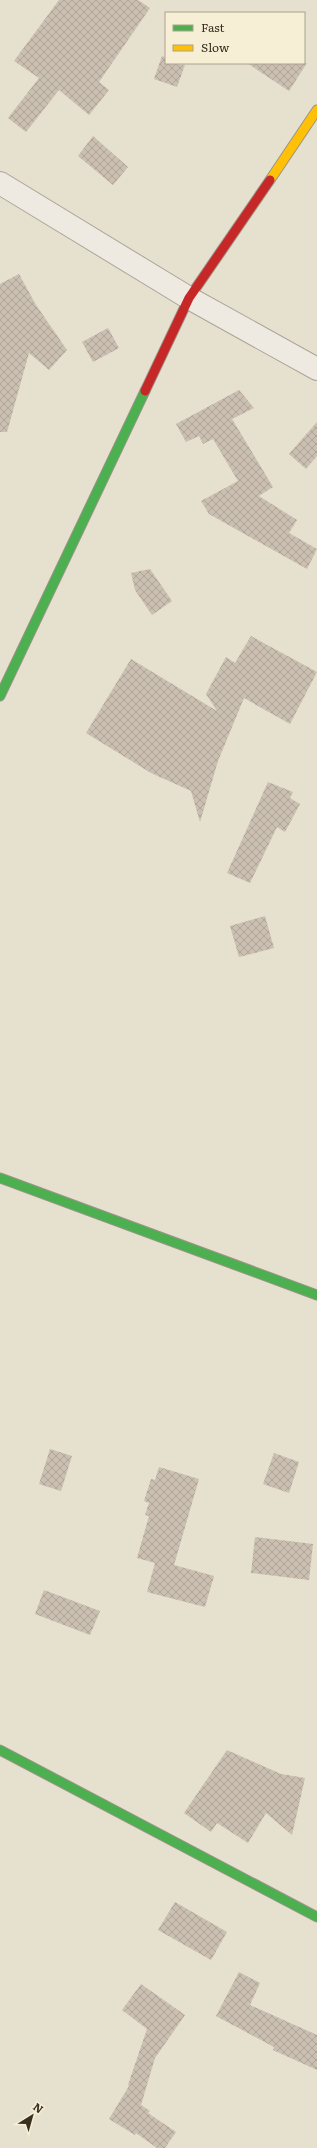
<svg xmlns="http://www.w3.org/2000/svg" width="317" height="2148" viewBox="0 0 317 2148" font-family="Literata,serif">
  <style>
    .building { fill: url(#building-cross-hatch) }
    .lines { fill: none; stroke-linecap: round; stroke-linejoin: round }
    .street-casing { stroke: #aba598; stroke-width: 24 }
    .fast-casing { stroke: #9b9488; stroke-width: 11 }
    .slow-casing { stroke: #9b9488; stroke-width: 11 }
    .jam-casing { stroke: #9b9488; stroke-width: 11 }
    .street { stroke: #eeeae1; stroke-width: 22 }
    .fast { stroke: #4caf50; stroke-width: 9 }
    .slow { stroke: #ffc107; stroke-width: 9 }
    .jam { stroke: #c62828; stroke-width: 9 }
  </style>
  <defs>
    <pattern id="building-cross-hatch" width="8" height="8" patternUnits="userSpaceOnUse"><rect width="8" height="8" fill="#cabfb0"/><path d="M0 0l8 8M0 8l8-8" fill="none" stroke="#aea497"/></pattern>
  </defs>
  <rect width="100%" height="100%" fill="#e6e0cf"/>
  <!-- building -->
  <path class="building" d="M59 0H138L150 8 99 82 109 90 89 115 59 90 26 132 8 118 39 78 14 61Z
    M162 56 166 58V63L185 65 177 87 154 79Z
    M247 63H307L289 91Z
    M93 136 128 167 113 185 78 156Z
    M19 274 36 305 67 350 49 370 29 353 7 432H0V284Z
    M108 328 119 348 93 362 82 342Z
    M239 390 254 408 232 419 273 487 259 496 297 520 289 533 317 549 307 569 209 514 201 501 238 481 213 439 203 444 199 436 186 442 176 424Z
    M317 422V456L306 469 289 454Z
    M150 569 172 601 152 615 135 590 131 573Z
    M251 636 317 672 290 724 244 698 218 761 200 822 191 791 151 773 86 733 131 659 217 711 206 694 226 657 235 663Z
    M268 782 293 792 290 798 300 804 285 832 277 827 250 883 227 873Z
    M265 916 274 948 239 957 230 926Z
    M50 1449 72 1456 61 1491 39 1484Z
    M274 1453 299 1462 289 1493 263 1484Z
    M159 1467 199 1479 174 1565 214 1576 205 1607 147 1592 155 1563 137 1558 149 1516 145 1515 149 1503 144 1501 151 1479 155 1480Z
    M255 1537 313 1544 309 1580 251 1573Z
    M44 1590 100 1611 90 1635 35 1614Z
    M227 1750 281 1774 305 1778 292 1835 266 1813 248 1843 217 1823 211 1832 184 1813Z
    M175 1902 227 1932 211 1960 158 1930Z
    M239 1972 260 1983 250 2005 317 2035V2070L273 2050 274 2047 216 2016Z
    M141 1984 185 2015 155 2058 141 2105 150 2111 148 2113 176 2132 165 2148H157L136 2133 135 2135 109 2119 129 2086 128 2085 147 2029 122 2010Z"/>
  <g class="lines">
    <defs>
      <path id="street" d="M0 183 189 298 317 369"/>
      <path id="fast" d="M0 696 145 391
        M0 1178 317 1295
        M0 1750 317 1917"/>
      <path id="slow" d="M270 180 317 110"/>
      <path id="jam" d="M145 391 189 298 270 180"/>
    </defs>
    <!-- street casing -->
    <use href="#street" class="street-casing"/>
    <!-- fast casing -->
    <use href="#fast" class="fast-casing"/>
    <!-- slow casing -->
    <use href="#slow" class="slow-casing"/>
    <!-- jam casing -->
    <use href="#jam" class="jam-casing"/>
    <!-- street -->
    <use href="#street" class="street"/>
    <!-- fast -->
    <use href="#fast" class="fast"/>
    <!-- slow -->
    <use href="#slow" class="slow"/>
    <!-- jam -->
    <use href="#jam" class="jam"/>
  </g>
  <!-- legend -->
  <rect x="165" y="12" width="140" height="52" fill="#f6efd6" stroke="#aba28d"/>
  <rect x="173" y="25" width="20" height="6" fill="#4caf50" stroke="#aba28d"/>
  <text x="201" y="32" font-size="12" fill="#3a2e1f">Fast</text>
  <rect x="173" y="45" width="20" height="6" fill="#ffc107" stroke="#aba28d"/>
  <text x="201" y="52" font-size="12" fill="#3a2e1f">Slow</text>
  <!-- north arrow -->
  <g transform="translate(32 2116) rotate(37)" stroke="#f6efd6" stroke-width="3" paint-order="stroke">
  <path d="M0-3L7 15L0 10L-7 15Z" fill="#3a2e1f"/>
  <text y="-6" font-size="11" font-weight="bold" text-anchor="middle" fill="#3a2e1f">N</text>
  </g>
</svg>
